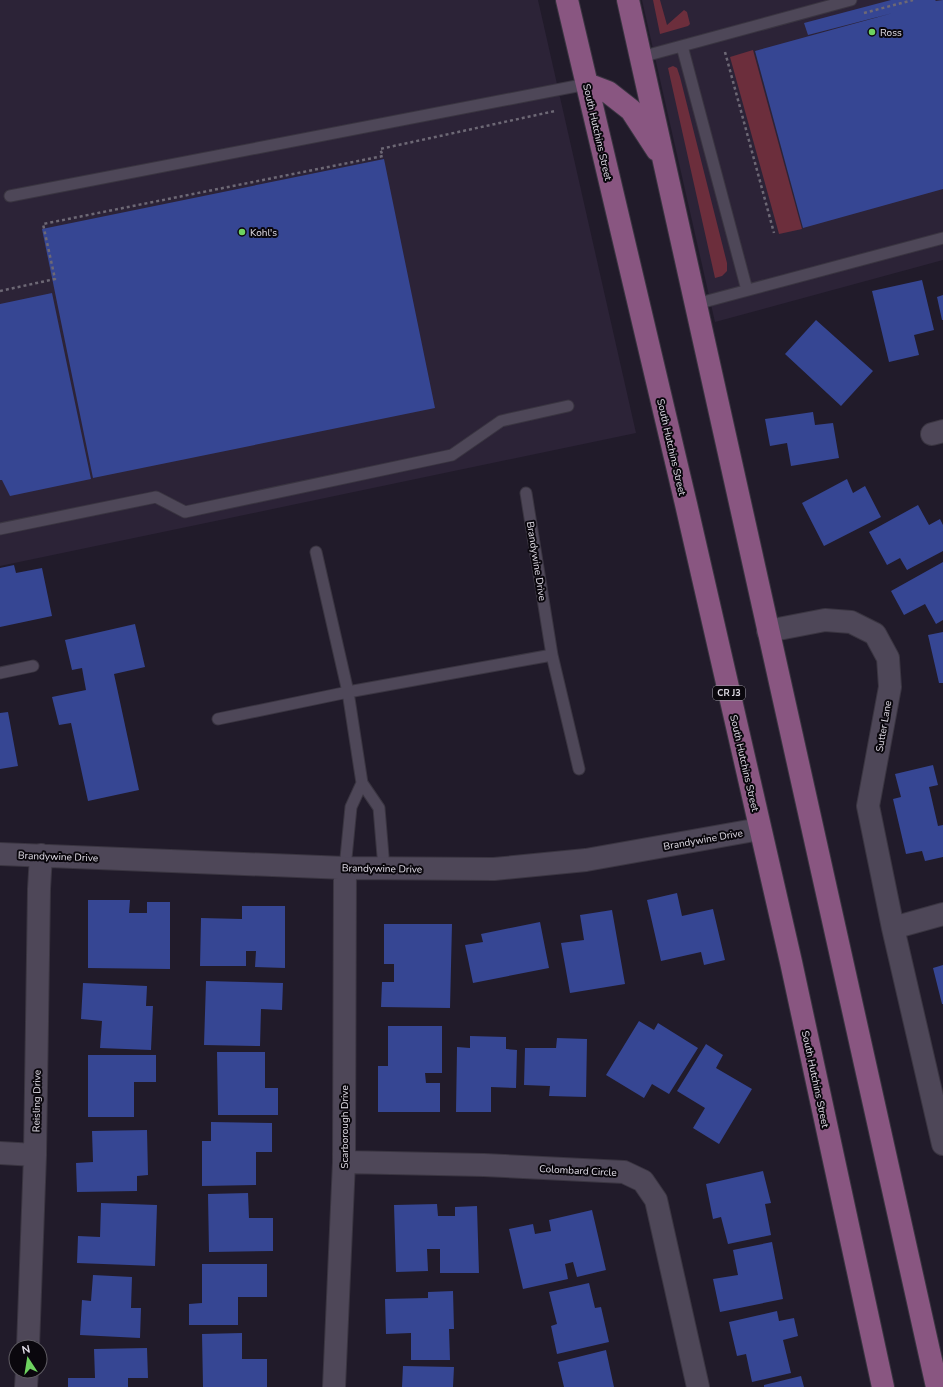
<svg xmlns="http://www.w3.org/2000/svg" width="943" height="1387" viewBox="0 0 943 1387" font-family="'Nunito Sans',sans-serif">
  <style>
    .built { fill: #2c2337 }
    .green { fill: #6c2e3c }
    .building { fill: #364693 }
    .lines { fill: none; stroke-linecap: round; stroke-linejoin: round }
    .service-casing { stroke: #3a3541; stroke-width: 13 }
    .minor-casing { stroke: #3a3541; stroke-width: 24 }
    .primary-casing { stroke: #3a3541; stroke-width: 24 }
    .path { stroke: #6d6875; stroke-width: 2.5; stroke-dasharray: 3 3; stroke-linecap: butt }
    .service { stroke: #4e4758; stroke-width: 11 }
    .minor { stroke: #4e4758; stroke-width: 22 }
    .primary { stroke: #895681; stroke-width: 22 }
    .poi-dot { fill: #6ed360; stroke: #0a070d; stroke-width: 1.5 }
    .labels { text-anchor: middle; stroke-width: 4; stroke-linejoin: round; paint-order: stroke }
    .shield { fill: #0a070d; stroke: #a09da6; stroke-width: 1 }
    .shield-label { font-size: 9px; font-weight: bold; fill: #e1dde7 }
    .poi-label { font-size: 10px; fill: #e1dde7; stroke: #0a070d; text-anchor: start }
    .street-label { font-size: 10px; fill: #e1dde7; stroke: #0a070d }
  </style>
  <rect width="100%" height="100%" fill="#211b2a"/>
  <!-- built -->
  <path class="built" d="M0 0H538L636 433 0 566Z
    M642 0H943V260L715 322Z"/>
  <!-- green -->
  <path class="green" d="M653 0H660L667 25 684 10 687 12 690 24 688 26 660 34Z
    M753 50 802 229 779 234 730 57Z
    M673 66 677 68 680 77 727 263V271L722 276 715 278 668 68Z"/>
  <!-- building -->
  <path class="building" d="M891 0H935L936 1 943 0V189L803 228 755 51 893 13 808 35 804 23Z
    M384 159 435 408 93 478 42 229Z
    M922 280 934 330 914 335 919 355 889 362 872 291Z
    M52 293 91 479 10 496 2 480H0V304Z
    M943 295V320H942L937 297Z
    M816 320 873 371 841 406 785 354Z
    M813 412 815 425 833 423 839 458 791 466 787 443 770 446 765 419Z
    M847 479 853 493 865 486 881 517 824 546 802 503Z
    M918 505 929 525 940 519 943 525V551L907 570 900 558 887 565 869 532Z
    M943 562V620L936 624 925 604 904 615 891 591Z
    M14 565 16 573 42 568 52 616 0 627V568Z
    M135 624 145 667 114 674 139 790 88 801 71 723 59 725 52 697 86 690 82 668 72 670 65 640Z
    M943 632V683H939L928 635Z
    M8 712 18 766 0 769V713Z
    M933 765 938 785 929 787 938 826 943 825V857L925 861 922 851 906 854 893 799 901 797 895 774Z
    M677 893 682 916 713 909 725 960 704 965 701 952 661 961 647 900Z
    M88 900H130L129 913H147V902H170V969L88 968Z
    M242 906H285V968L255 967 256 951H246V966H200L201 918 242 919Z
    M612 910 625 984 570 993 561 943 584 940 580 915Z
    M540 922 549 968 473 983 465 945 483 942 481 934Z
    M384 924H452L450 1008 381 1007 382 982H394V964H384Z
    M943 965V1004H942L933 968Z
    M206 981 283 983 282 1010 261 1009 260 1046 204 1045Z
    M83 983 147 986 146 1006H153L151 1050 100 1048 102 1021 81 1019Z
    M639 1021 654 1030 658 1023 698 1048 669 1094 652 1084 644 1098 606 1075Z
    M388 1026H442V1073H425L426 1083H440V1112H378V1066H388Z
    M470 1036 506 1037V1049L517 1050 516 1088 491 1087V1112H456L457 1047 470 1048Z
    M557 1038 587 1039 586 1097 549 1096 550 1086 524 1085 525 1048H556Z
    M706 1044 723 1055 716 1068 752 1089 719 1144 693 1128 705 1108 677 1091Z
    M217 1052H265V1088H278V1115H218Z
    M88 1055H156V1082H134V1117H88Z
    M211 1122 272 1123V1152H256V1185L202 1186V1141H211Z
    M147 1130 148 1175 137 1176V1191L77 1192 76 1163 93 1162 92 1131Z
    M763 1171 771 1203 765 1204 771 1235 728 1244 721 1217 713 1219 706 1184Z
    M248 1193 249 1218H273V1251L209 1252 208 1194Z
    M101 1203 157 1205 155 1266 77 1263 78 1236 100 1237Z
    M437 1204 438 1216H455V1207L477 1206 479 1273H440V1249H427L428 1271 396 1272 394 1205Z
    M592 1210 606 1270 577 1277 573 1262 565 1264 568 1279 523 1289 509 1229 533 1224 535 1234 551 1231 549 1220Z
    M772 1242 783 1299 720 1312 713 1279 738 1275 733 1250Z
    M202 1264H267V1297H238V1325H189V1304L202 1303Z
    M93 1275 132 1277 131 1308H141L140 1338 80 1335 82 1300 91 1301Z
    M589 1283 595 1308 601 1307 609 1342 557 1354 551 1326 557 1324 549 1292Z
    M453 1291 454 1329H449L450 1360H411V1333L386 1334 385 1299 428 1298V1292Z
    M777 1311 779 1321 794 1318 798 1336 783 1340 791 1373 752 1382 746 1354 737 1356 729 1322Z
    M242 1333V1359H267V1387H203L202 1334Z
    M147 1348 148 1378H128V1387H68V1378H95L94 1349Z
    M606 1350 614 1387H564L558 1362Z
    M403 1366 454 1367 453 1387H402Z
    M801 1376 804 1387H764V1385Z"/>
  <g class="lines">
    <defs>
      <path id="service" d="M682 46 747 290
        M641 57 851 0
        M10 196 587 84
        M696 304 943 238
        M526 493 552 655 579 769
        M0 529 156 497 185 512 452 455 501 421 568 406
        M316 552 348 692 362 783 379 808 384 868
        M0 673 33 666
        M218 719 348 692 552 655
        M345 868 351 807 362 783"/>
      <path id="minor" d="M932 434 943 431
        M768 631 825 620 851 622 875 634 888 658 890 687 868 806 893 928 943 1144
        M0 854 345 868 494 869 586 860 760 829
        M893 928 943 914
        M0 1153 35 1155
        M344 1162 484 1165 624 1172 643 1181 656 1200 698 1387
        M28 1347 35 1155 39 889 41 855
        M26 1387 27 1371
        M334 1387 344 1162 345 868"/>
      <path id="primary" d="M567 0 686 504 791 962 883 1387
        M628 0 937 1387
        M587 84 608 92 631 110 657 150"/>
    </defs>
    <!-- service casing -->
    <use href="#service" class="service-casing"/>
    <!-- minor casing -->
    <use href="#minor" class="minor-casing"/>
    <!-- primary casing -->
    <use href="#primary" class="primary-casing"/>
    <!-- path -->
    <path class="path" d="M864 13 913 0
      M725 52 774 233
      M0 291 55 279 43 224 383 156 380 149 555 111"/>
    <!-- service -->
    <use href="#service" class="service"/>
    <!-- minor -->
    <use href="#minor" class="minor"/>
    <!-- primary -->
    <use href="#primary" class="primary"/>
  </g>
  <!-- markers -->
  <g class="poi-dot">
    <circle cx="872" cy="32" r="4"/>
    <circle cx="242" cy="232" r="4"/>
  </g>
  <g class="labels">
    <!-- shield labels -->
    <rect class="shield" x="713" y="686" width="32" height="14" rx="3"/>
    <g class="shield-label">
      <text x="729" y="696">CR J3</text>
    </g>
    <!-- poi labels -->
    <g class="poi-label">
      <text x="880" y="36">Ross</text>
      <text x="250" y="236">Kohl's</text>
    </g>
    <!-- street labels -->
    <g class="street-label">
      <text transform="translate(598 132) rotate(77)" y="4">South Hutchins Street</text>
      <text transform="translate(672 447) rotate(77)" y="4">South Hutchins Street</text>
      <text transform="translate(537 561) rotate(81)" y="4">Brandywine Drive</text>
      <text transform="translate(883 726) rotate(-80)" y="4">Sutter Lane</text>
      <text transform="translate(745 763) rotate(77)" y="4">South Hutchins Street</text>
      <text transform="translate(703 839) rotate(-10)" y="4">Brandywine Drive</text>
      <text transform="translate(58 856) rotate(2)" y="4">Brandywine Drive</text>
      <text transform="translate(382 868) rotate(1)" y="4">Brandywine Drive</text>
      <text transform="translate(816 1079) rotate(78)" y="4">South Hutchins Street</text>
      <text transform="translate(36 1101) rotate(-89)" y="4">Reisling Drive</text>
      <text transform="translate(344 1127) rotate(-90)" y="4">Scarborough Drive</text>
      <text transform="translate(578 1170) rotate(3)" y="4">Colombard Circle</text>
    </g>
  </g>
  <!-- north arrow -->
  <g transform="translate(28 1359) rotate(348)"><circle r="19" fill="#0a070d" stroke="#605d64"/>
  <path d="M0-3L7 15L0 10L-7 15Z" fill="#6ed360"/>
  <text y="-6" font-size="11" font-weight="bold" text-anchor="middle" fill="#e1dde7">N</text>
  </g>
</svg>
